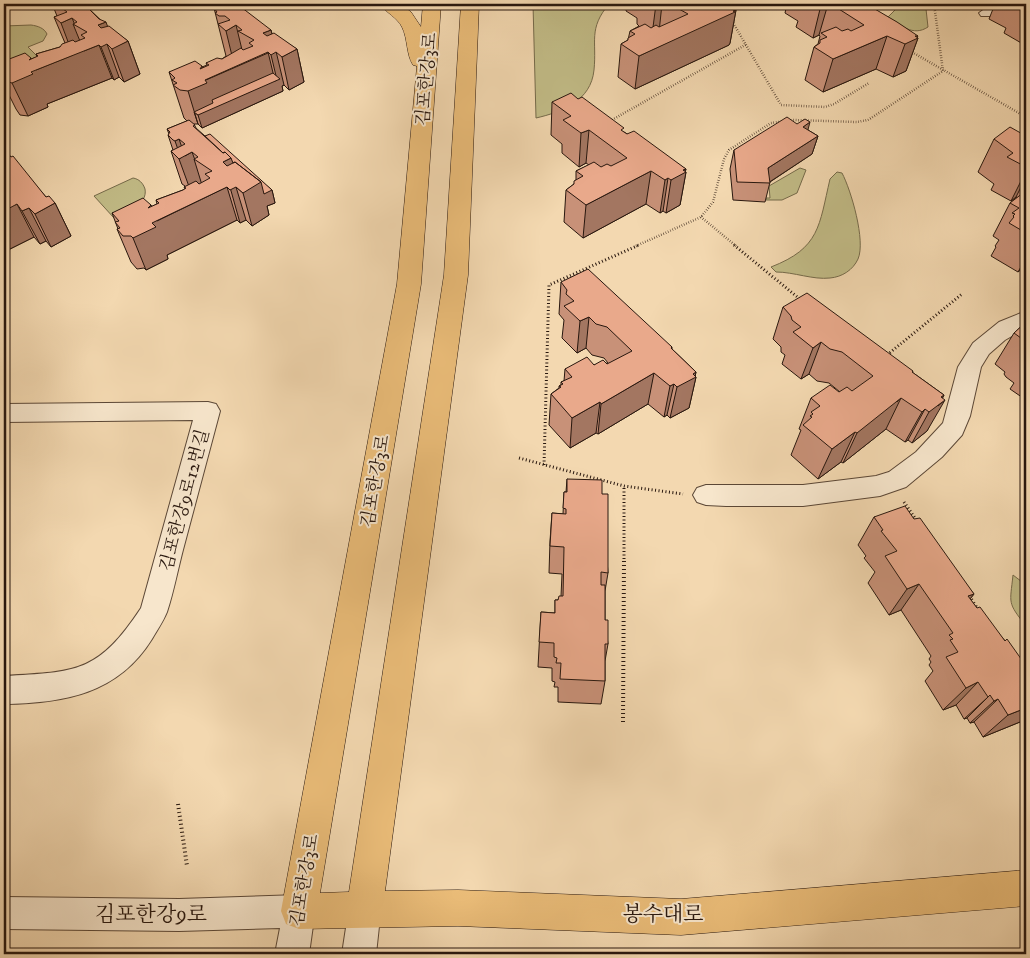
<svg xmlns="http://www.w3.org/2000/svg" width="1030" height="958" viewBox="0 0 1030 958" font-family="'IM FELL DW Pica','Noto Serif KR',serif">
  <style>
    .green { fill: #c2bc87; stroke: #756a4a }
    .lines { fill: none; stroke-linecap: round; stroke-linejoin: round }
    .minor-casing { stroke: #5b4736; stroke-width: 2 }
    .major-casing { stroke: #28170e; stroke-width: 1 }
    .path-far2 { stroke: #28170e; stroke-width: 2.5; stroke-dasharray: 0.5 2; stroke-linecap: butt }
    .path-far1 { stroke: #28170e; stroke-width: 3; stroke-dasharray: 1 2.5; stroke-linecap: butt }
    .path { stroke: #28170e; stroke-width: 4; stroke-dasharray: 1 3; stroke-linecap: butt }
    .minor { fill: #f7e6cc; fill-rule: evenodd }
    .major { fill: #eabc78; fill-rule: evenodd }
    .wall { fill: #c89178; stroke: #28170e }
    .shaded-wall { fill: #a37661; stroke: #28170e; fill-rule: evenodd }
    .building { fill: #e9a98b; stroke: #28170e }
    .labels { text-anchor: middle; stroke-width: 4; stroke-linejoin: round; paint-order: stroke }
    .street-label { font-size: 18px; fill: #28170e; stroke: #f7e6cc }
    .near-street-label { font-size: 21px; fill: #28170e; stroke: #f7e6cc }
  </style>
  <rect width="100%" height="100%" fill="#f3d8b0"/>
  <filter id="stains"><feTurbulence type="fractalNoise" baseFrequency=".004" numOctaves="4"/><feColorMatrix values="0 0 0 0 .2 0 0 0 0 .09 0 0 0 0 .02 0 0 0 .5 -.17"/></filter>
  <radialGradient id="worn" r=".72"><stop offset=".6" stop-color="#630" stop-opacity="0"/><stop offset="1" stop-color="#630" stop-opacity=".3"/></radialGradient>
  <!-- green -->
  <path class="green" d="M533 4H609C588 29 597 41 594 70 591 101 562 112 536 118Z
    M901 4H917L926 9 928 27C913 37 900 25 888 17Z
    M31 25C38 26 44 28 47 34L43 41 28 47 40 59 14 69 4 58V26Z
    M800 168 806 170 797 193 782 200H766V198H770L769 186Z
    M837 172 842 173C851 190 866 241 858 259 853 270 842 277 830 278 813 280 794 272 776 272L771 267C820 248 819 226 830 179Z
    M133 178C139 179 143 183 145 189 148 205 126 212 114 218L94 196Z
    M1013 575 1026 585V626C1007 602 1010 604 1013 575Z"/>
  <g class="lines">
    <defs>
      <path id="minor" d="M991 4H1010L993 16H981L979 13Z
        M1026 311V328L1005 340 989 354 981 367 970 416 962 435 942 457 906 487 880 496 803 506H726L706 505 697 502 693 495 697 488 706 485H803L876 476 889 472 916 452 943 423 958 367 973 343 999 322Z
        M208 402 216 404 220 411C208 456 196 501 184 546 178 568 174 591 167 612 163 622 157 630 152 639 118 694 64 703 4 704V676C77 672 98 673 141 608L193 420 4 422V404Z
        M365 892 377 896 381 908 376 954H342L349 908 353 896Z
        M299 895 311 899 315 911 309 954H275L280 928 179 931 4 929V897L179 899Z"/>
      <path id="major" d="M380 4H400L411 12 421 27 423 4H441L421 284 320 893 349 892 444 275 461 4H479L468 275 385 891 458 890 681 899 1026 870V906L681 935 458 926 299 929 286 924 281 911 397 284 417 66 413 65C406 54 408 39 402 27 397 17 386 13 380 4Z"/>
    </defs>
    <!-- minor casing -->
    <use href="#minor" class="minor-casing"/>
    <!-- major casing -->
    <use href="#major" class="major-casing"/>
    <!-- path-far2 -->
    <path class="path-far2" d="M732 21 781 105 825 107 834 104 869 83
      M910 51 1026 117
      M610 121 747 44
      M701 217 736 246
      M636 246 701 217 713 202 724 159 729 150 771 123 794 120 857 122 868 120 943 71 934 4"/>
    <!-- path-far1 -->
    <path class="path-far1" d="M734 245 801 300
      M887 355 962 294
      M519 458 624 486 683 494
      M544 465 549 285 639 245
      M904 502 917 521
      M624 559V486"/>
    <!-- path -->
    <path class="path" d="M969 596 979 612
      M623 722 624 558
      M178 804 187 866"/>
    <!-- minor -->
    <use href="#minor" class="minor"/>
    <!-- major -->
    <use href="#major" class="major"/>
  </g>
  <!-- wall -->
  <path class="wall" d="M54 4H84L107 26 128 41 140 74 124 82 119 77 114 80 112 78 47 104 48 107 28 116 20 115 16 109 4 85V61L31 58V59L37 57 36 54 60 47 65 43 54 17 57 16 53 6 55 5Z
    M627 4H698L704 7 736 10 730 43 729 45 635 89 618 77 621 44 628 40 630 31 639 26 637 24V18L626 11Z
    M787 4H859V5L918 38 906 71 893 77 876 69 823 92 805 80 814 47 818 44 820 36 819 35 813 38 796 27 798 21 785 13Z
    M995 4H1026V42L1023 44 1004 33 1006 28 989 19Z
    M214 8 271 30 272 34 297 49 304 82 289 90 284 85 282 86 283 91 202 128 198 124H194L196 128 205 136 272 190 275 203 267 206 269 215 252 226 246 220 240 223 237 220 167 255 168 259 146 270 144 268 137 269 131 262 117 229H118L112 213 151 205V207L157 204 156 200 183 190 185 189 184 187 185 186 182 184 171 151 173 150 168 135 169 134 167 129 187 121 184 118 169 72 202 67 207 65 206 63 222 59 226 56Z
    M552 102 624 132 686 169 685 172H686L680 205 666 213 663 211 660 213 646 204 583 238 564 222 566 190 574 184 576 180V171L589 165 586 163 579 167 562 153V144L551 135Z
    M808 130 818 136 812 154 770 182 765 202 733 200 730 169 734 150Z
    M1026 136V265L1018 272 991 256 996 247 995 246 999 240 993 236 1010 203 1017 197H1016L1011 201 991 190 994 184 978 172 994 139Z
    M4 149 46 197 55 203 71 236 51 247 46 241 40 244 34 237 4 252Z
    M561 282 672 347V349L696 372 695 376 696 377 689 408 670 418 667 415 664 417 648 404 598 434 596 433 570 448 549 425 551 394 559 388V386L561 385V382L564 381 565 369 608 363 604 358 592 355 586 348 577 353 562 338 564 320 559 314Z
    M783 307 912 372 944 395 927 431 912 443 908 440 905 442 886 429 843 463 841 462 818 479 791 455 801 430 799 429 811 398 840 392 829 383 817 381 809 374 801 379 782 364 785 355 781 352V347L773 339Z
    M1026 322V400L1010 389 1014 383 1006 377 1004 374 1005 372 995 364 1014 333Z
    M567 479 602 494 608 573 605 591V620L608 644 605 661V681L601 704 558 702V687H554L555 682 552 681V668L538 667 541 612 555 613V600H558L561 596 562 574 549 573 550 541 552 513 563 514 564 492H566Z
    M874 517 914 519 974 594 970 599 977 608 1024 663 1022 665 1026 671V717L1020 722 983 737 974 722 970 723 967 718 964 719 956 705 943 710 925 681 933 671 929 665 931 662 929 659 931 656 901 610 889 615 868 583 875 572 864 558 866 556 858 545Z"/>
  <!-- shaded-wall -->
  <path class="shaded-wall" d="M656 4H662L659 32 652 35Z
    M824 4H828L819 35 813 38 821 5Z
    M736 10 730 43 729 45 635 89 639 56Z
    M72 18 75 25 73 24 84 51 99 45 112 78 47 104 48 107 28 116 12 83 29 60 31 58 36 70 73 55 61 23Z
    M106 22 115 47 128 41 140 74 124 82 112 49 107 44 119 77 114 80 101 47 98 25Z
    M236 25 244 58 234 64 226 31Z
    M271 30 284 85 282 86 283 91 202 128 198 115 194 112 198 124 188 91 200 69 202 66 206 80 268 53 263 33ZM268 52 271 55 277 80 275 81Z
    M887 36 876 69 823 92 833 59Z
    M915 36H918L916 39 918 38 906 71 893 77 905 44Z
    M297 49 304 82 289 90 282 57Z
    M810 122 805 141 803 127Z
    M589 130 586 163 579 167 581 133Z
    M818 136 812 154 768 183V168Z
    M179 139 185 156 192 152 195 160 194 159 202 185 191 192 179 159 181 158 175 141Z
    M231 158 261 182 272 190 275 203 267 206 269 215 252 226 243 193 236 187 246 220 240 223 223 162Z
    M686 169 685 173 686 172 680 205 666 213 671 180Z
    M651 171 646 204 583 238 586 205Z
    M1026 171V177L1016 197 1011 201Z
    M668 178 663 211 660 213 665 180Z
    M4 184 15 205 17 204 34 237 4 252Z
    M227 187 237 220 167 255 168 259 146 270 133 238 148 208 151 205 157 221Z
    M55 203 71 236 51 247 35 214Z
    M29 208 46 241 40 244 22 211Z
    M1026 258V265L1018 272Z
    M589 317 586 348 577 353 580 321Z
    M821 342 809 374 801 379 813 348Z
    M913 371 897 402 901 398 886 429 843 463 857 433Z
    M696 372 695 377H696L689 408 670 418 677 387 693 374Z
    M654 373 648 404 598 434 601 404Z
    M674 384 667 415 664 417 670 386Z
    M944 395 938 406 945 400 927 431 912 443 929 412 941 397Z
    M600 402 596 433 570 448 572 418Z
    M925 409 908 440 905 442 922 412Z
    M855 432 841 462 818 479 832 449Z
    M919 584 901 610 889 615 907 589Z
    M974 594 953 620 968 596Z
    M978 682 956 705 943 710 966 688Z
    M990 695 967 718 964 719 988 697Z
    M998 699 974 722 970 723 994 701Z
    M1026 708V717L1020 722 983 737 1008 715Z"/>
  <!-- building -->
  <path class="building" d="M55 4H84L99 19 106 22 98 25 101 28 109 26 128 41 112 49 107 44 101 47 99 45 31 72 33 74 12 83 5 81H4V61L25 53 31 58 29 60 38 56 36 54 60 47 62 44 73 40 75 42 85 38 81 35 87 32 73 24 77 22 72 18 61 23 54 17 67 12 62 8 57 9 53 6 55 5Z
    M225 4H237L271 30 263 33 267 36 274 33 297 49 282 57 276 52 271 55 268 52 205 80 207 83 188 91 180 90 173 85 177 83 172 80 175 78 169 72 195 61 202 66 200 69 209 65 206 63 217 58 222 59 241 48 243 50 253 46 249 43 254 40 238 31 242 30 236 25 226 31 218 24 230 20 225 16H219L215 13 217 12 214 8Z
    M670 4H698L704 7 711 4H726L736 10 733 11 735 12 639 56 621 44 628 40V38L635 34 630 31 645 24 651 28 656 25 659 27 688 14Z
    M831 4H857L863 7 868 5 897 22 918 36H915L918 38 905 44 887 36 833 59 814 47 820 43V40L827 37 821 33 836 27 842 31 848 29 851 31 864 25Z
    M273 73 280 79 198 115 194 112 213 103 212 100Z
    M571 93 578 99 582 97 624 128 621 130 627 134 634 131 686 169 683 170 686 172 671 180 668 178 665 180 651 171 586 205 566 190 574 184V181L583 176 576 171 594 162 601 167 607 164 611 166 627 158 589 130 581 133 563 120 571 116 552 102Z
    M787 117 797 124 805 119 810 122 803 127 818 136 768 168 770 183 737 182 734 150Z
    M189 120 195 125 193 126 223 153 225 152 231 158 223 162 227 166 235 162 261 182 243 193 236 187 230 190 227 187 152 223 156 227 133 238 131 236H123L117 229 120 228 115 222 119 221 112 213 143 198 151 205 148 208 159 203 156 200 183 190 186 188 184 187 196 181 199 184 210 178 205 174 212 171 194 159 198 157 192 152 179 159 171 151 185 144 179 139 175 141 173 140 168 135 170 132 167 129Z
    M1010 127 1026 136V167L1007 157 1013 153 994 139Z
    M210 134 272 190 264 194 261 182 235 162 233 163 231 158 225 152 223 153 205 136Z
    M4 149 11 157 13 156 46 197 49 196 55 203 35 214 29 208 22 211 17 204 4 211V189L8 188 4 183Z
    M1023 193 1026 195V233L1009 223 1014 217 1013 216 1015 214 1012 213 1019 208 1010 203Z
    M588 269 672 347 671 348 696 372 693 374 696 377 677 387 674 384 670 386 654 373 601 404 600 402 572 418 551 394 561 387 559 386 563 384 561 382 572 377 565 369 587 357 594 365 603 360 607 364 632 351 607 327 596 324 589 317 580 321 564 306 574 301 566 294 567 290 561 282Z
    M807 293 913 371 912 372 944 395 941 397 945 400 929 412 925 409 922 412 901 398 857 433 855 432 832 449 803 425 812 417 810 416 813 414 811 412 820 406 811 398 830 385 839 392 847 387 852 391 873 376 842 352 830 349 821 342 813 348 793 332 801 327 792 320 791 316 783 307Z
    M1026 322V346L1023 342 1025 341 1014 333Z
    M567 479 602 480V494H608V573L601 572V585H605V620H608V644H605V681L560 679 561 663H556L557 658 554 657V643L539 642 541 612 555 613V600H558L559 596H563L564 547 550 546 552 513 566 514V509L563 508 564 492H567Z
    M905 506 914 519 920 518 974 594 968 596 977 608 980 607 1005 641 1007 639 1024 663 1021 664 1026 671V708L1008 715 998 699 994 701 990 695 988 697 978 682 966 688 946 657 958 652 950 640 953 639 949 635 953 633 919 584 907 589 885 556 897 551 881 531 883 530 874 517Z"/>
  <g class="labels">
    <!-- street labels -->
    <g class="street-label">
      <text transform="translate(426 79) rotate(-85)" y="6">김포한강3로</text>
      <text transform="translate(375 481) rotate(-80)" y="6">김포한강3로</text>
      <text transform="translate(184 500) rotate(-75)" y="6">김포한강9로12번길</text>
      <text transform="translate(304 880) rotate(-80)" y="6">김포한강3로</text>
    </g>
    <!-- near-street labels -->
    <g class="near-street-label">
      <text x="151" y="921">김포한강9로</text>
      <text x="663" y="921">봉수대로</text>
    </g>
  </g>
  <!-- margin -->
  <rect width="1030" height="958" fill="none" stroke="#f3d8b0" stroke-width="20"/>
  <rect x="5" y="5" width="1020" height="948" fill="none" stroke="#28170e" stroke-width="2.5"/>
  <rect x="10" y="10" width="1010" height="938" fill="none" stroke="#28170e"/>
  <rect width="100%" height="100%" filter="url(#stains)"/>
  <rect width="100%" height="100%" fill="url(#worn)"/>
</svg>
